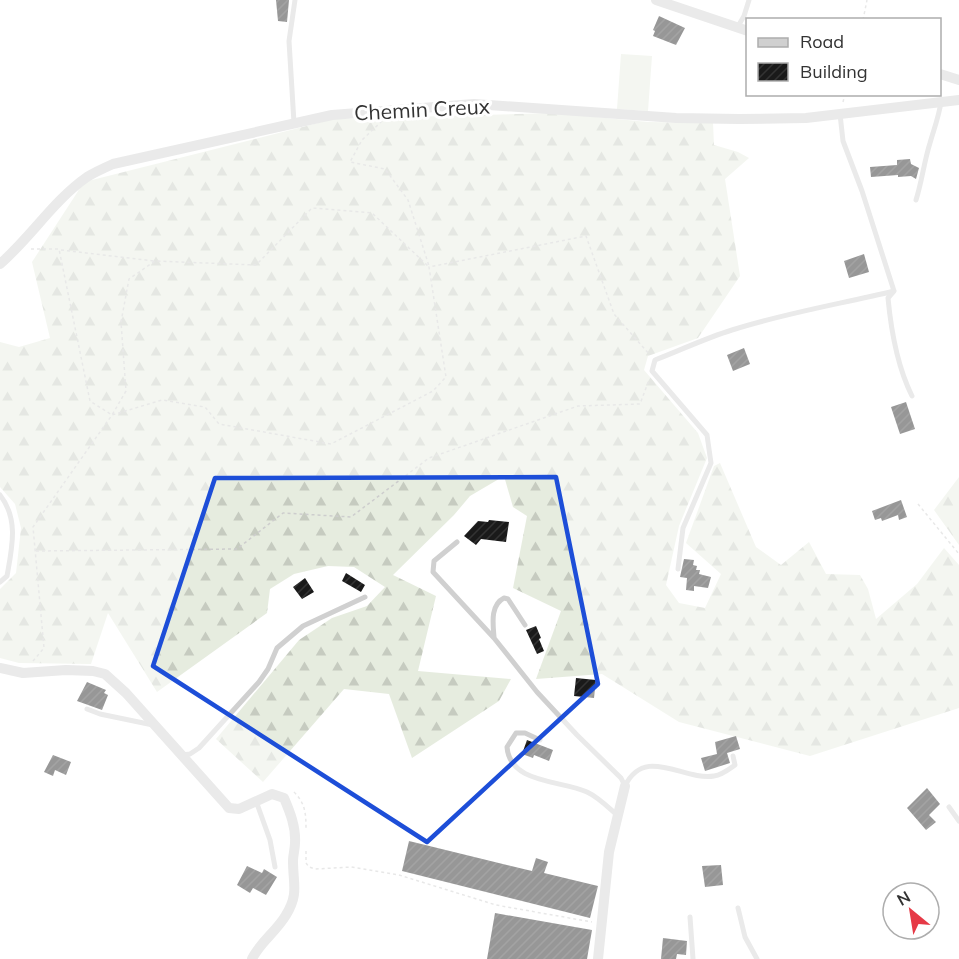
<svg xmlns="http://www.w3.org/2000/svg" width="959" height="959" viewBox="0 0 959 959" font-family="Mulish,sans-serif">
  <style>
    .forest { fill: url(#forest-firs) }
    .park { fill: #e6ecdf }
    .building { fill: url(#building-hatch) }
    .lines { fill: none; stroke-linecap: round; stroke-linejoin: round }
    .path { stroke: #cdcdcd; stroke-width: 1.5; stroke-dasharray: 3 3; stroke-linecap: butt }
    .service { stroke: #d0d0d0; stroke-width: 5 }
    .minor { stroke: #d0d0d0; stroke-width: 10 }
    .marked { fill: none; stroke: #1d4ed8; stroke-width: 4.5; stroke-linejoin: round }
    .labels { text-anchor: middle; stroke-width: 6; stroke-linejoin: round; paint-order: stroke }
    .street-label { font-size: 21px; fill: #333; stroke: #fff }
  </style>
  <defs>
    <pattern id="forest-firs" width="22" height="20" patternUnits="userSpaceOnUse" patternTransform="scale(1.5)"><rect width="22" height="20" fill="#e6ecdf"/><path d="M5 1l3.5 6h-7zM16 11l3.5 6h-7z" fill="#c6cbc0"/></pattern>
    <pattern id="building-hatch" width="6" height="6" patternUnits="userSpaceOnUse" patternTransform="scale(1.5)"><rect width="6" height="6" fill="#1a1a1a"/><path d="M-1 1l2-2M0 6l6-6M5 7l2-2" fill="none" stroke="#333"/></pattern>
  </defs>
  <rect width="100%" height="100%" fill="#fff"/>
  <!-- forest -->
  <path class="forest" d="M554 113 648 122 713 123 714 145 738 152 749 158 725 179 740 276 698 338 648 356 644 370 698 433 707 458 679 526 666 585 679 603 705 608 721 574 686 543 714 466 720 463 756 547 781 565 809 542 826 574 860 575 868 589 876 619 917 584 944 548 959 565V708L810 756 679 722 602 674 536 679 561 611 513 588 527 516 513 507 504 476 470 496 454 515 393 575 436 596 418 671 511 679 499 701 412 758 389 694 344 689 263 782 216 739 299 640 332 618 367 606 385 587 354 567 328 566 294 574 270 589 267 613 157 692 108 613 91 664 19 663 0 658V589L16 573 21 528 15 504 0 487V342L19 347 50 338 32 262 84 182 334 119Z
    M959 477V545L934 510Z"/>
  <!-- park -->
  <path class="park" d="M621 54 652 56 648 111 617 109Z"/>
  <!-- building -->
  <path class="building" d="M276 0H289L287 22 278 21Z
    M659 16 685 28 676 45 653 36 655 31 653 30Z
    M910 159 911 164 919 168 916 179 911 176 898 177V175L871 177 870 167 897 165V160Z
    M864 254 869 272 849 278 844 261Z
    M744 348 750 364 733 371 727 355Z
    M906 402 915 429 900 434 891 407Z
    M901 500 907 517 899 520 898 515 882 521 881 518 875 520 872 511Z
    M489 520 509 522 506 542 481 539 476 545 464 536 478 521 488 522Z
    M684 559 694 560 693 565 697 566 696 570H700L699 574 711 577 708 588 694 586V591L686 590 687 578 680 577Z
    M346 573 365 585 361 592 342 581Z
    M305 578 314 592 302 599 293 587Z
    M536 626 541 638 539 639 544 651 537 654 526 630Z
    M576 678 596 680 594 698 574 696Z
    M87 682 106 690 104 693 108 695 102 710 77 701Z
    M736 736 740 749 727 753 730 763 705 771 701 758 717 754 715 742Z
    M527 740 553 750 549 761 534 755 533 758 522 754Z
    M53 755 71 762 66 775 55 770 53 776 44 772Z
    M927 788 940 804 929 815 936 822 926 830 907 808Z
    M409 841 532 871 536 858 548 862 544 873 598 886 590 918 402 871Z
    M721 865 723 885 705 887 702 866Z
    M247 866 262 873 264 869 277 877 266 895 253 888 250 893 237 885Z
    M495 913 592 930 587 959H487Z
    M663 938 687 941 686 955 677 954 676 959H661Z"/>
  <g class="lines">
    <!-- path -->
    <path class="path" d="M863 20 867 0
      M843 102 845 94
      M382 121 362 140 350 162 385 169 408 200 429 266
      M31 249H59L90 401 112 415 126 391 121 322 129 279 155 261 256 265 312 208 372 213 428 266
      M61 250 154 261
      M918 504 959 554
      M36 551 237 549 283 513 351 517 429 458 578 406 640 404 649 380
      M33 661 44 648 33 527 112 415 162 400 205 407 219 424 331 444 433 391 446 377 429 267 586 236 614 314 649 354
      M294 792C305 803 306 813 306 828
      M306 851V863L309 867 315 869 351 867 399 875 496 905 592 922"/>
    <!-- service -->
    <path class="service" d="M737 28 744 16 749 0
      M294 123 289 41 295 0
      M916 200C922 181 924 162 930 143 934 129 939 116 941 102
      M894 291 888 298C891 330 898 368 912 396
      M0 495C19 519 12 548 7 576L0 582
      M457 542 434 561 433 572 494 638 537 692 577 735 621 778 625 786
      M678 569 683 528 711 463 707 435 652 371 655 360C681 350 706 338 732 330 785 313 840 304 894 291L862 191 843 141 840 114
      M494 637C493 624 490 605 504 598L508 599 525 625
      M87 709 100 714 153 725
      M540 740 525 733H516L507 747C510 784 561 780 587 792 598 797 608 807 617 815
      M182 755 190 754 199 748 259 682 268 669 277 648 303 626 365 597
      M625 786C645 745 683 781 714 776 722 775 728 770 735 765L733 756
      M256 801 270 840 275 867
      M949 807 959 821
      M738 908 745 937 757 959
      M690 917 693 959"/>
    <!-- minor -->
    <path class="minor" d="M656 0 748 31
      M940 74 959 80
      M0 264C31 237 54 200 87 177 95 172 104 168 113 164L332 115 474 104 676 118 739 119 806 118 959 100
      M0 668 23 673 66 670 93 671 105 674 126 693 229 808 239 809 272 794 284 798C290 812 296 827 295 843 295 849 293 855 293 861 293 884 299 894 286 915 276 932 260 942 252 959
      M598 959 609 852 625 786"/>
  </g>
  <!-- marked area -->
  <path d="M0 0H959V959H0ZM556 477 598 684 427 842 153 666 215 478Z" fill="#fff" fill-opacity=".55" fill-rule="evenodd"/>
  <path class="marked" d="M556 477 598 684 427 842 153 666 215 478Z"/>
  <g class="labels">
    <!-- street labels -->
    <g class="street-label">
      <text transform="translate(422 110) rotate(-3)" y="7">Chemin Creux</text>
    </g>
  </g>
  <!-- legend -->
  <rect x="746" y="18" width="195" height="78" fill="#ffffff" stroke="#adadad" stroke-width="1.5"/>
  <rect x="758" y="38" width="30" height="9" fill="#d0d0d0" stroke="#adadad" stroke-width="1.5"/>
  <text x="800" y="48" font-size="18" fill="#333333">Road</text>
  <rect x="758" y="63" width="30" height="18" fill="url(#building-hatch)" stroke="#adadad" stroke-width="1.5"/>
  <text x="800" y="78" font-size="18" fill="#333333">Building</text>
  <!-- north arrow -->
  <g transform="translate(911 911) rotate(330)"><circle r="28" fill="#ffffff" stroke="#adadad" stroke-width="1.5"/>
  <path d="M0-4.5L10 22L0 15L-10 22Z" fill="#e63946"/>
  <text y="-9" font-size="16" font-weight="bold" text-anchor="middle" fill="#333333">N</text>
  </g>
</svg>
